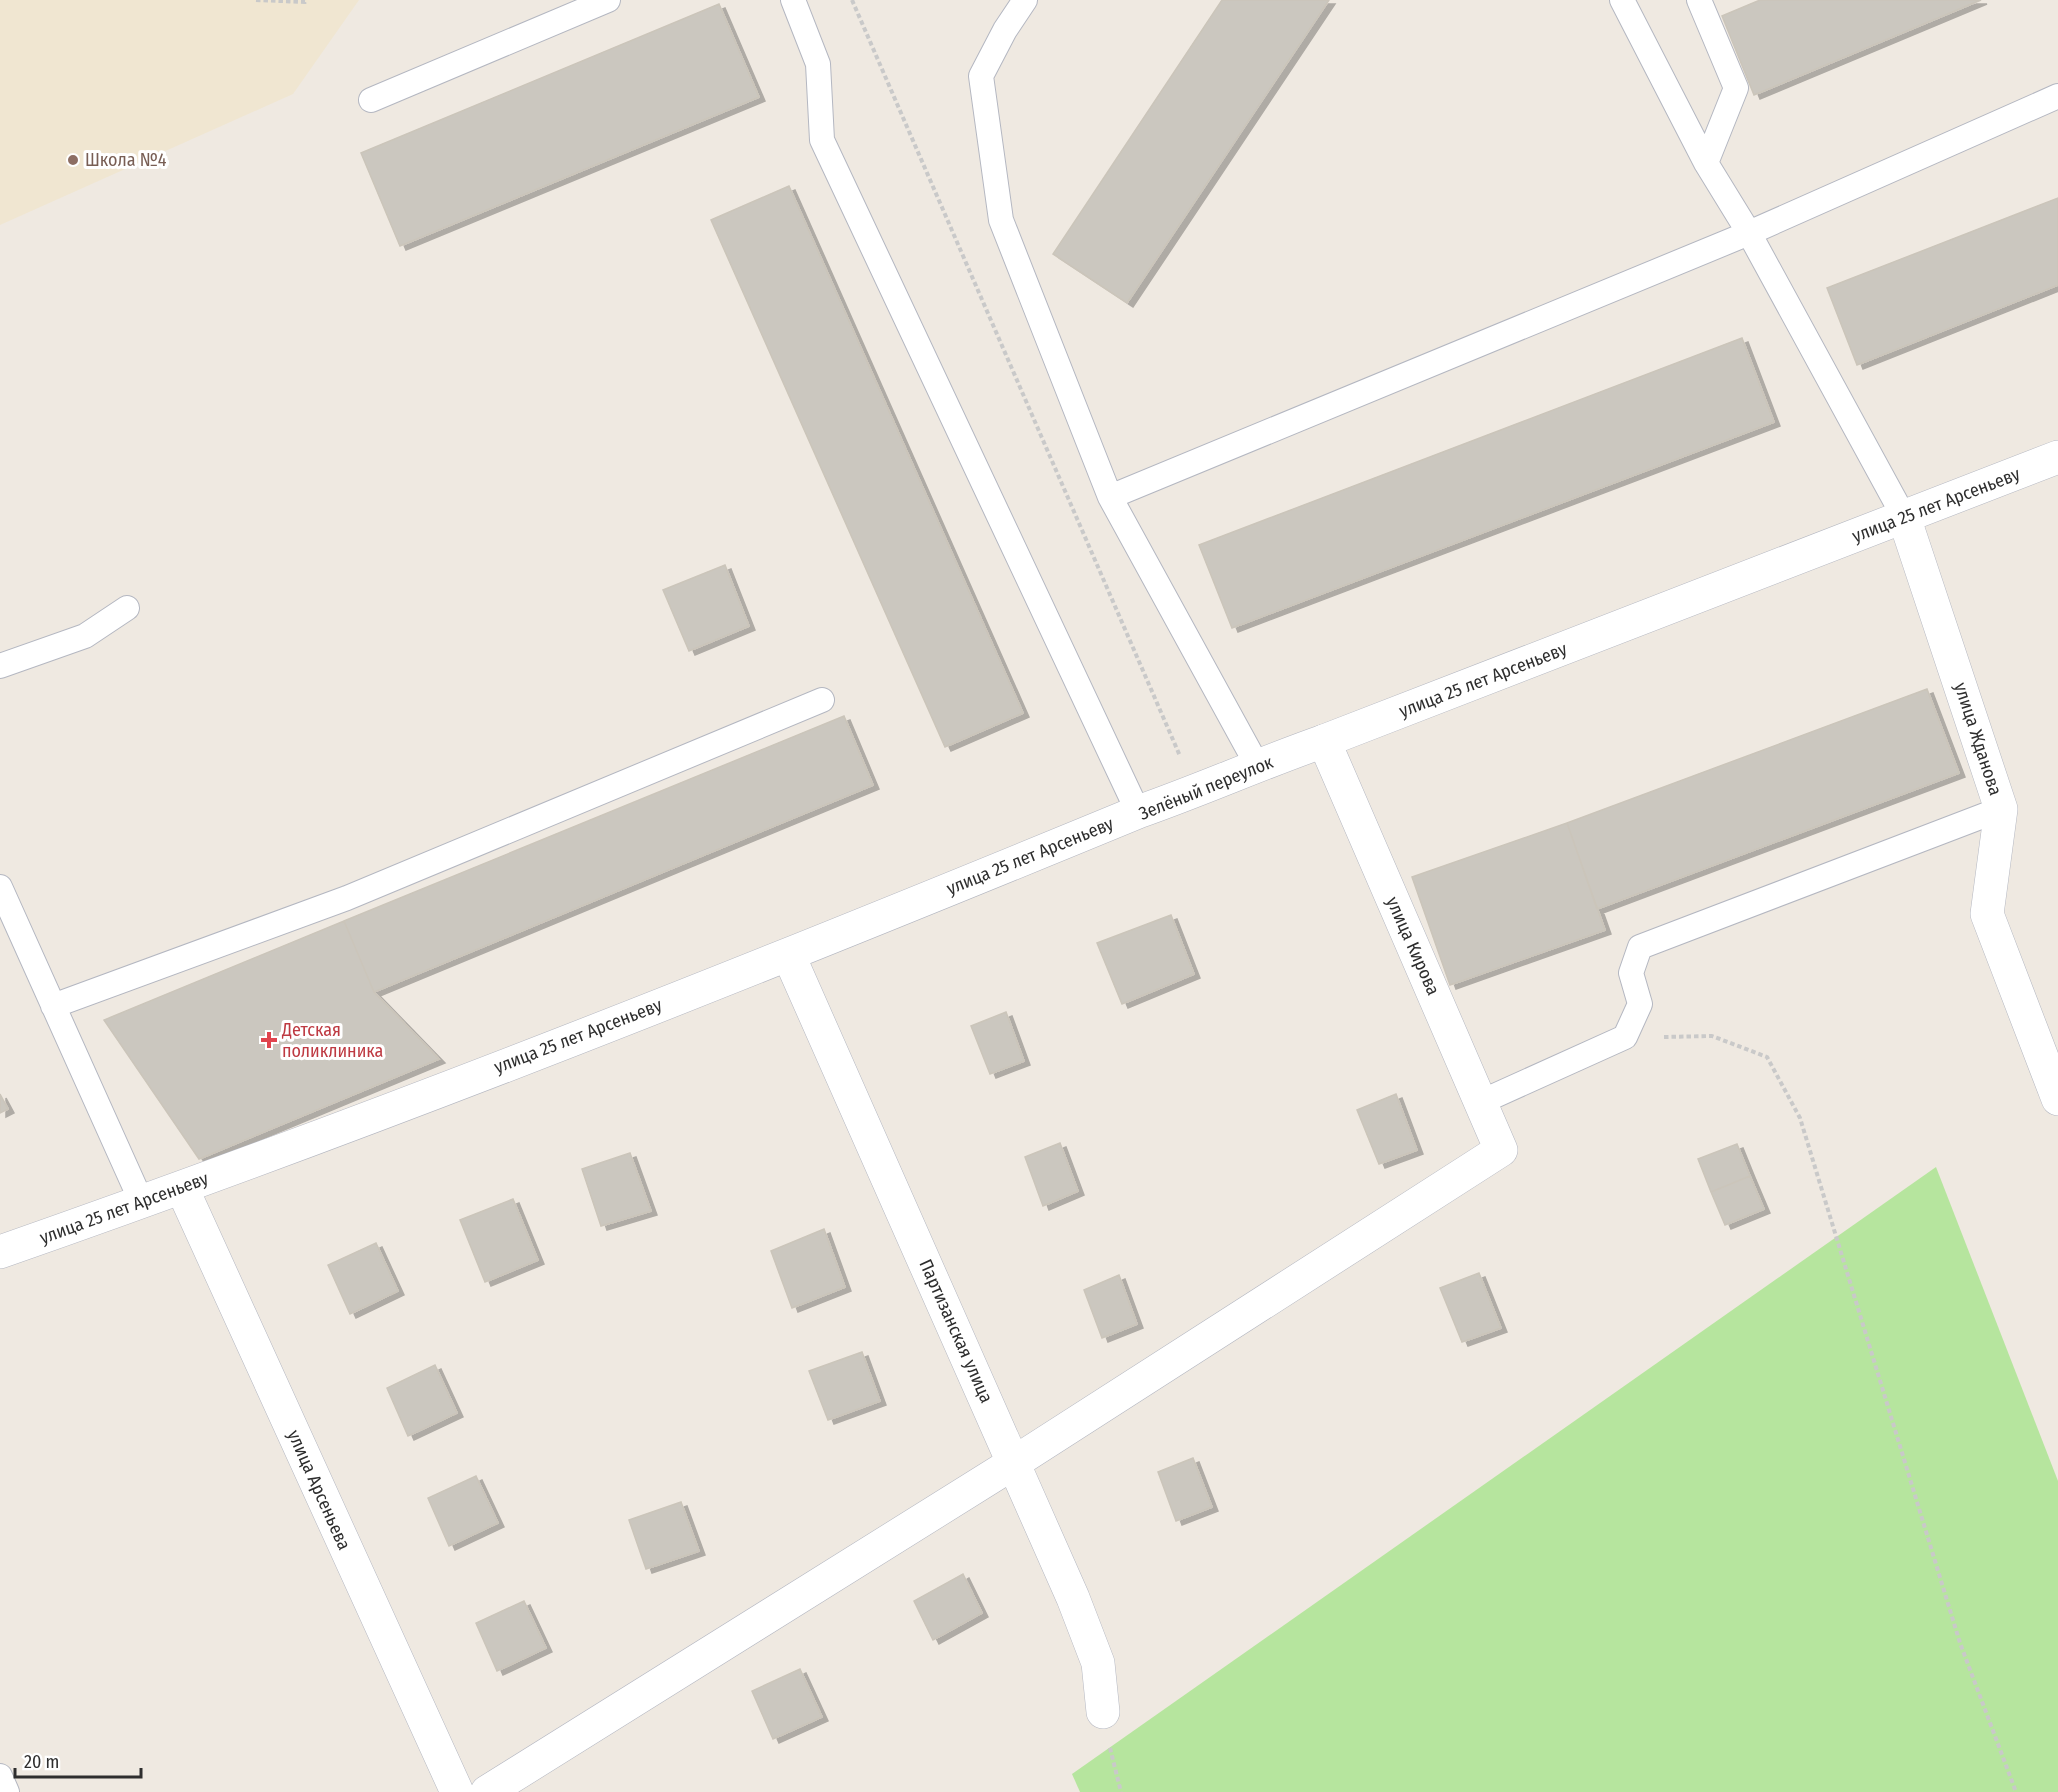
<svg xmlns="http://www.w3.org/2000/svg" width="2058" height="1792" viewBox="0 0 2058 1792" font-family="'Fira Sans Condensed',sans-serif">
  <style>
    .education { fill: #f0e6d1 }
    .green { fill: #b6e59e }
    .building { fill: #cbc7bf; stroke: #cbc5ba; stroke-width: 1.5; filter: url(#shadow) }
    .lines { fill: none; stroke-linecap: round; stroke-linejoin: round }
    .service-casing { stroke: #b4b7c1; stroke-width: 26 }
    .minor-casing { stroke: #b4b7c1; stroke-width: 34 }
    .secondary-casing { stroke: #b4b7c1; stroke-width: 34 }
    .path { stroke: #c9c9c9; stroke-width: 4; stroke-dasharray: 4.5 3; stroke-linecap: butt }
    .service { stroke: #fff; stroke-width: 24 }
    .minor { stroke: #fff; stroke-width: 33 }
    .secondary { stroke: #fff; stroke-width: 33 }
    .education-dot { fill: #8d6e63; stroke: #fff; stroke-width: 2 }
    .health-dot { fill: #e0444e; stroke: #fff; stroke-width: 2 }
    .labels { text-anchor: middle; stroke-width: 6; stroke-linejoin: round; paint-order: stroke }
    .education-label { font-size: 18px; fill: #785e54; stroke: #fff; text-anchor: start }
    .street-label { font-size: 18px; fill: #2e2e2e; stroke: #fff }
    .health-label { font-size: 18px; fill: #be3a42; stroke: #fff; text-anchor: start }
  </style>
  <defs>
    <filter id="shadow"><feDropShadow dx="6" dy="4" stdDeviation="0" flood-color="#0004"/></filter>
  </defs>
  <rect width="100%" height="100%" fill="#efe9e1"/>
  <!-- education -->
  <path class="education" d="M0 0H359L293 94 0 225Z"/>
  <!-- green -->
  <path class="green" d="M1936 1167 2058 1481V1792H1080L1072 1774Z"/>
  <!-- building -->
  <path class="building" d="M1222 0H1329L1127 303 1053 254Z
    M1760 0H1981L1754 95 1722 16Z
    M719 4 759 97 400 246 361 153Z
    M789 186 1023 713 945 747 711 220Z
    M2058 198V285L1857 365 1827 288Z
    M1742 338 1774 422 1232 628 1199 545Z
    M725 565 749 626 689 651 663 590Z
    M1927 689 1959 773 1597 909 1567 823Z
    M844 716 873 785 374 992 344 921Z
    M1567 823 1605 930 1450 985 1412 877Z
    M1171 915 1194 974 1122 1004 1097 943Z
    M344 921 374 992 439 1059 199 1159 104 1020Z
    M1006 1012 1024 1061 990 1074 971 1026Z
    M1006 1012 1024 1061 990 1074 971 1026Z
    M0 1094 8 1109 0 1113Z
    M1396 1094 1417 1150 1379 1164 1357 1110Z
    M1060 1143 1078 1191 1043 1206 1025 1157Z
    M1737 1144 1750 1176 1711 1192 1698 1159Z
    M630 1153 651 1211 601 1226 582 1169Z
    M1750 1176 1764 1209 1725 1225 1711 1192Z
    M513 1199 538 1260 485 1282 460 1220Z
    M824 1229 845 1287 792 1308 771 1251Z
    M376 1243 398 1291 350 1314 328 1265Z
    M1479 1273 1501 1328 1462 1342 1440 1288Z
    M1119 1275 1137 1324 1102 1338 1084 1290Z
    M862 1352 880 1401 828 1420 809 1371Z
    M435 1365 457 1413 408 1436 387 1388Z
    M1193 1458 1212 1507 1176 1521 1158 1472Z
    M476 1476 498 1523 449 1546 428 1498Z
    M681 1502 699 1551 646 1569 629 1520Z
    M963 1574 982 1613 933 1640 914 1601Z
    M524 1601 546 1648 497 1671 476 1623Z
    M800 1669 822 1717 773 1739 752 1691Z"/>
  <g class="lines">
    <defs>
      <path id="service" d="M793 0 818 64 822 140 1138 812
        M1025 0 1005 30 981 76 1001 220 1110 497 1257 765
        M1622 0 1706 163 1749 233 1904 517
        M1699 0 1736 88 1706 163
        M371 100 608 0
        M1110 497 1749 233 2058 96
        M0 666 85 636 127 608
        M0 887 142 1203
        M53 1006 347 898 822 700
        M1481 1102 1625 1037 1640 1004 1631 973 1640 947 2001 809
        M0 1776 7 1792"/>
      <path id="minor" d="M1904 517 2001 809 1987 914 2058 1099
        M789 956 1073 1598 1098 1663 1103 1712
        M182 1188 457 1792
        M487 1792 1015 1462 1501 1150 1324 741"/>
      <path id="secondary" d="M0 1252C384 1118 762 967 1138 812 1201 790 1261 763 1324 741L2058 457"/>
    </defs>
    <!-- service casing -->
    <use href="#service" class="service-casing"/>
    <!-- minor casing -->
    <use href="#minor" class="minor-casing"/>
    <!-- secondary casing -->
    <use href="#secondary" class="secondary-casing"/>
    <!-- path -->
    <path class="path" d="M256 0 305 2 307 0
      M852 0 1180 756
      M1664 1037 1712 1036 1767 1057 1800 1118 1960 1643 2016 1792
      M1110 1748 1121 1792"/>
    <!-- service -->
    <use href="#service" class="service"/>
    <!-- minor -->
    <use href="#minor" class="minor"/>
    <!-- secondary -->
    <use href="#secondary" class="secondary"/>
  </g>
  <!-- markers -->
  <circle class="education-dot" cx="73" cy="160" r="6"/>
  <path class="health-dot" d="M266 1031h6v6h6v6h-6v6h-6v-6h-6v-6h6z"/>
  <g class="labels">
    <!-- education labels -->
    <g class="education-label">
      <text x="85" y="166">Школа №4</text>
    </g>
    <!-- street labels -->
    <g class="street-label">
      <text transform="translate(1936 505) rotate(-21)" y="6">улица 25 лет Арсеньеву</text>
      <text transform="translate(1483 680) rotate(-21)" y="6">улица 25 лет Арсеньеву</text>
      <text transform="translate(1978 739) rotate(72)" y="6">улица Жданова</text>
      <text transform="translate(1206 788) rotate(-22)" y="6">Зелёный переулок</text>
      <text transform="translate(1030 856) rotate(-22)" y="6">улица 25 лет Арсеньеву</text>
      <text transform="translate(1413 946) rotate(66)" y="6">улица Кирова</text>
      <text transform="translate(578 1036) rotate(-21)" y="6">улица 25 лет Арсеньеву</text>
      <text transform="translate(124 1208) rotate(-20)" y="6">улица 25 лет Арсеньеву</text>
      <text transform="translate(956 1331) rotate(66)" y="6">Партизанская улица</text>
      <text transform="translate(319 1490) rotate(66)" y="6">улица Арсеньева</text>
    </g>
    <!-- health labels -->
    <g class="health-label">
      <text x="282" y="1036">Детская<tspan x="282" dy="21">поликлиника</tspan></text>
    </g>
  </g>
  <!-- scale -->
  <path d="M15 1768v9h126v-9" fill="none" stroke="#2e2e2e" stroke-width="3"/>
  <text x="24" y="1768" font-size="18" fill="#2e2e2e" stroke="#ffffff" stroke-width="4.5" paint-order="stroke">20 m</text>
</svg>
